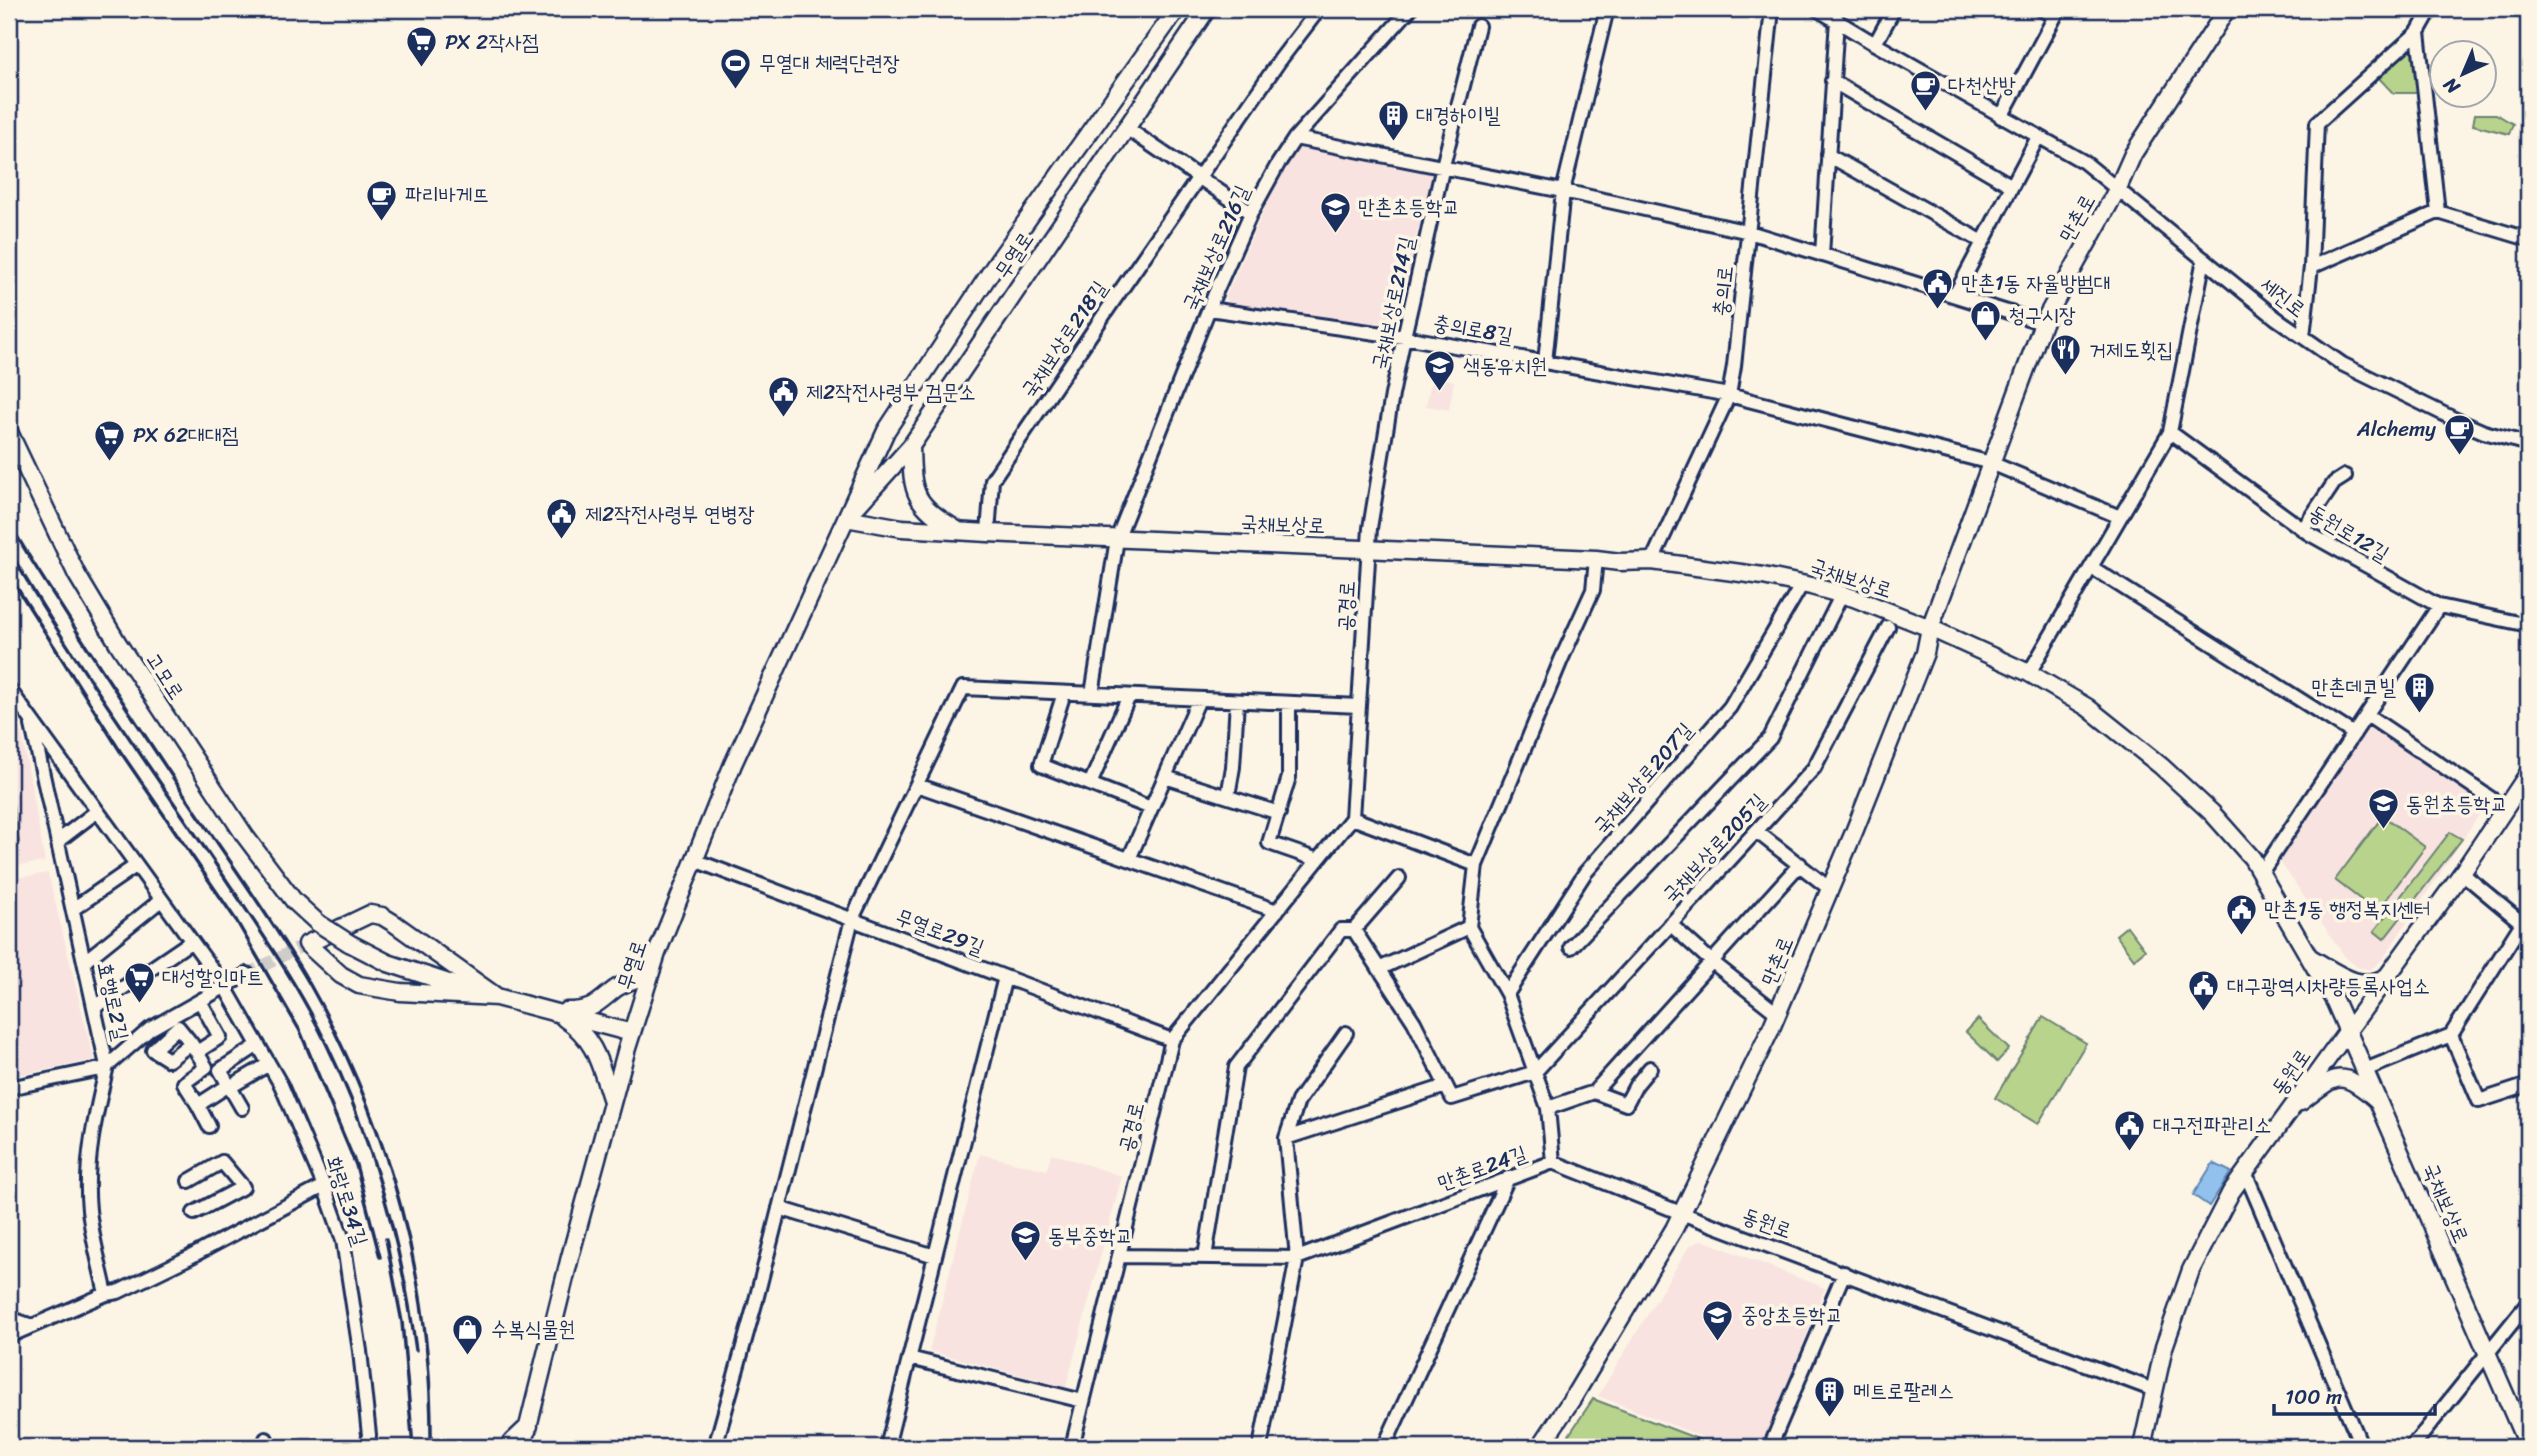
<svg xmlns="http://www.w3.org/2000/svg" width="2537" height="1456" viewBox="0 0 2537 1456" font-family="Sriracha,'Poor Story',sans-serif">
  <style>
    .built { fill: #f8e3e0 }
    .green { fill: #b8d38b; stroke: #6a8174; stroke-width: 2 }
    .water { fill: #92c1ed; stroke: #6287b4; stroke-width: 2 }
    .lines { fill: none; stroke-linecap: round; stroke-linejoin: round }
    .minor-tunnel { stroke: #cfcdca; stroke-width: 12; stroke-dasharray: 12 6; stroke-linecap: butt }
    .minor-casing { stroke: #1b2f5e; stroke-width: 18 }
    .major-casing { stroke: #1b2f5e; stroke-width: 21 }
    .minor { stroke: #fcf5e5; stroke-width: 12 }
    .major { stroke: #fcf5e5; stroke-width: 16 }
    .rail { stroke: #1b2f5e; stroke-width: 3.5 }
    .major-bridge-casing { stroke: #1b2f5e; stroke-width: 21; stroke-linecap: butt }
    .major-bridge { stroke: #fcf5e5; stroke-width: 16 }
    .labels { text-anchor: middle; stroke-width: 7; stroke-linejoin: round; paint-order: stroke }
    .poi-label { font-size: 21px; fill: #1b2f5e; stroke: #fcf5e5; text-anchor: start }
    .street-label { font-size: 21px; fill: #1b2f5e; stroke: #fcf5e5 }
  </style>
  <rect width="100%" height="100%" fill="#fcf5e5"/>
  <filter id="ink" filterUnits="userSpaceOnUse"><feTurbulence type="fractalNoise" baseFrequency=".0143" numOctaves="2"/><feDisplacementMap in="SourceGraphic" scale="14" xChannelSelector="R" yChannelSelector="G"/><feConvolveMatrix kernelMatrix="1 2 1 2 8 2 1 2 1" color-interpolation-filters="sRGB"/></filter>
  <g filter="url(#ink)">
    <!-- built -->
    <path class="built" d="M1299 145 1431 169 1435 177 1424 224 1418 229 1415 240 1419 246 1400 323 1392 329 1231 304 1225 298 1272 192Z
      M1432 376 1454 381 1449 410 1426 406Z
      M9 713 22 734 45 862 9 867Z
      M2367 723 2487 803 2382 960 2370 970 2357 967 2345 957 2279 860Z
      M48 873 94 1060 9 1077V879Z
      M1051 1153 1122 1176 1066 1387 929 1351 980 1154 1047 1170Z
      M1702 1240 1825 1288 1763 1447H1728L1598 1396 1689 1246Z"/>
    <!-- green -->
    <path class="green" d="M2414 42 2420 93H2393L2377 76Z
      M2475 114H2496L2513 124 2509 134 2473 125Z
      M9 781 19 843 9 845Z
      M2383 816 2425 847 2377 912 2335 880Z
      M2450 832 2462 839 2384 939 2374 931Z
      M2127 926 2145 950 2134 959 2116 935Z
      M2043 1017 2086 1043 2038 1124 1995 1098Z
      M1978 1019 2009 1049 1997 1062 1966 1032Z
      M1593 1399 1719 1447H1561Z"/>
    <!-- water -->
    <path class="water" d="M2213 1163 2231 1172 2209 1206 2193 1195Z"/>
    <g class="lines">
      <!-- minor-tunnel -->
      <path class="minor-tunnel" d="M247 974 302 946"/>
      <defs>
        <path id="minor" d="M1817 9 1875 44 2084 162 2276 318 2342 364 2454 419 2484 432 2528 444
          M2041 9 2054 16
          M2418 32 2438 212
          M1875 44 1894 9
          M1832 81 2012 186 2038 137
          M2001 117 2059 9
          M1125 127 1251 213
          M1295 138 1563 191 1749 232 2043 323
          M1828 155 1983 242 1955 295
          M1983 242 2012 186
          M1822 255 1837 19
          M2311 267 2438 212 2528 239
          M1209 309 1404 337 1729 395 1991 463 2120 517
          M2303 336 2311 267 2317 123 2418 32 2431 9
          M1545 362 1563 191 1607 9
          M2170 432 2308 533 2439 606 2528 625
          M2303 529 2334 483 2345 476
          M988 533 992 480 1114 300 1280 60 1319 9
          M1652 561 1729 395 1734 366 1772 9
          M2091 567 2354 734
          M2029 673 2170 432 2204 259
          M9 689 225 987 281 1085 324 1186 343 1240 360 1351 369 1435 368 1447
          M1064 693 1041 765 1151 808
          M1092 694 1117 539 1214 296 1251 213 1278 164 1295 138 1410 9
          M1289 703V777L1269 843 1318 860
          M2367 715 2505 808
          M32 725 107 1066C96 1113 84 1161 89 1210 92 1238 100 1266 106 1294
          M1165 777 1279 813
          M1090 784 1129 696
          M917 785 1277 911
          M1228 796 1233 767 1237 701
          M1352 818 1476 865
          M1756 831 1830 889
          M58 841 92 815
          M1129 859 1199 699
          M694 860 1172 1040
          M2261 873 2439 606
          M2462 873 2528 928
          M73 909 131 869
          M1670 924 1711 961 1778 1014
          M1354 930 1414 1022 1452 1098 1535 1072 1814 768 1888 627
          M1571 947 1770 738 1842 594
          M85 961 156 904
          M1379 969 1469 927
          M1507 994 1585 873 1730 707 1802 584
          M95 1007 186 945
          M2451 1035 2479 1101 2528 1085
          M191 1043 178 1027 153 1050 169 1060 191 1043 206 1067 184 1083 198 1105
          M197 1052 220 1037 200 1001
          M2365 1070 2451 1035 2522 923
          M230 1087 269 1064
          M9 1088 105 1068 150 1029 247 974
          M1594 1092 1626 1104 1636 1085 1650 1068
          M242 1108 220 1070 258 1045
          M1548 1108 1594 1092 1800 864
          M209 1126 198 1105 229 1085
          M1286 1138 1446 1086
          M1553 1162 1548 1108 1535 1072 1507 994 1469 927 1476 865 1561 660 1593 590 1596 559
          M2245 1172 2362 1447
          M189 1181 222 1162 243 1187 194 1213
          M779 1208 935 1256
          M1120 1256 1297 1258 1553 1162 1681 1213 2154 1390
          M1205 1257 1236 1067 1341 930H1354L1399 878
          M9 1318 32 1326
          M9 1336 106 1294 118 1292 190 1257 324 1186
          M909 1358 1083 1401
          M263 1447 266 1439
          M715 1447 755 1304 852 919 963 688 1359 706
          M887 1447 1005 977
          M1072 1447 1172 1040 1352 818 1370 528 1392 395 1404 337 1443 166 1478 26
          M1260 1447 1297 1258 1286 1138 1298 1101 1346 1033
          M1384 1447 1508 1178
          M1770 1447 1844 1273
          M2412 1447 2528 1303"/>
        <path id="major" d="M9 432 77 575 119 645 245 836 294 901 318 923
          M911 446C912 496 914 503 957 530
          M857 506 911 446 1207 9
          M846 518 902 528 988 533 1596 559 1620 562 1652 561 1763 576 1811 586 1854 598 1930 628 2029 673 2087 707 2161 766 2212 813 2252 858 2335 1002 2528 1447
          M370 914 382 916 395 924 497 997 400 992 359 985 341 975 307 944Z
          M349 943 388 963 464 988
          M2311 958C2336 972 2361 995 2389 975
          M489 995 632 1033
          M566 1011C593 1011 596 1004 615 989 625 982 640 978 651 972
          M564 1018C597 1040 600 1066 612 1101
          M2301 1102C2336 1075 2340 1068 2376 1099
          M511 1447 512 1442 529 1426
          M523 1447 570 1257 627 1048 657 953 733 764 886 431 998 261 1177 9
          M1540 1447 1574 1396 1674 1229 1770 1031 1854 832 1925 653 1930 628 2043 323 2118 188 2133 154 2227 9
          M2142 1447 2164 1347 2191 1270 2231 1192 2462 873 2528 774"/>
      </defs>
      <!-- minor casing -->
      <use href="#minor" class="minor-casing"/>
      <!-- major casing -->
      <use href="#major" class="major-casing"/>
      <!-- minor -->
      <use href="#minor" class="minor"/>
      <!-- major -->
      <use href="#major" class="major"/>
      <!-- rail -->
      <path class="rail" d="M9 522C29 559 54 594 76 630 120 698 164 766 210 832 244 882 279 931 309 983 389 1124 433 1284 431 1447
        M9 550C74 663 152 769 225 878 261 932 299 986 327 1045 374 1142 401 1243 416 1350
        M9 575 120 751 236 920 300 1031 356 1165 380 1257
        M386 1239 402 1322 413 1447"/>
      <defs>
        <path id="major-bridge" d="M318 923 349 943"/>
      </defs>
      <!-- major-bridge casing -->
      <use href="#major-bridge" class="major-bridge-casing"/>
      <!-- major-bridge -->
      <use href="#major-bridge" class="major-bridge"/>
    </g>
  </g>
  <!-- icons -->
  <defs>
    <symbol id="supermarket-pin" viewBox="-11 -11 22 30"><path d="M0 17L-7.5 6A9.5 9.5 0 1 1 7.5 6Z" fill="#1b2f5e" stroke="#fcf5e5"/><path d="M-6-5.5h2.5l.6 2H6L4.5 2H-2.5L-4.4-4H-6ZM-1.5 3.2a1.3 1.3 0 1 0 .1 0ZM3 3.2a1.3 1.3 0 1 0 .1 0Z" fill="#fff"/></symbol>
    <symbol id="stadium-pin" viewBox="-11 -11 22 30"><path d="M0 17L-7.5 6A9.5 9.5 0 1 1 7.5 6Z" fill="#1b2f5e" stroke="#fcf5e5"/><path d="M0-5a6.5 5 0 1 0 0 10a6.5 5 0 1 0 0-10ZM-3.5-1.8h7v3.6h-7Z" fill="#fff"/></symbol>
    <symbol id="cafe-pin" viewBox="-11 -11 22 30"><path d="M0 17L-7.5 6A9.5 9.5 0 1 1 7.5 6Z" fill="#1b2f5e" stroke="#fcf5e5"/><path d="M-5.5-4.5H6V0H3Q3 3.5 0 3.5H-2.5Q-5.5 3.5-5.5 0ZM3-3.2v2h1.7v-2ZM-6 4.5H4V6H-6Z" fill="#fff"/></symbol>
    <symbol id="building-pin" viewBox="-11 -11 22 30"><path d="M0 17L-7.5 6A9.5 9.5 0 1 1 7.5 6Z" fill="#1b2f5e" stroke="#fcf5e5"/><path d="M-4-6H4V6H1V3H-1V6H-4ZM-2.5-4.3h1.7v1.8h-1.7ZM.8-4.3h1.7v1.8H.8ZM-2.5-1h1.7V.8h-1.7ZM.8-1h1.7V.8H.8Z" fill="#fff"/></symbol>
    <symbol id="school-pin" viewBox="-11 -11 22 30"><path d="M0 17L-7.5 6A9.5 9.5 0 1 1 7.5 6Z" fill="#1b2f5e" stroke="#fcf5e5"/><path d="M0-5L7-2L0 1L-7-2ZM-4 1L0 2.5L4 1V4Q0 6-4 4Z" fill="#fff"/></symbol>
    <symbol id="civic-pin" viewBox="-11 -11 22 30"><path d="M0 17L-7.5 6A9.5 9.5 0 1 1 7.5 6Z" fill="#1b2f5e" stroke="#fcf5e5"/><path d="M-.6-6.5H3V-4.5H.6V-3L4-1V1h2V6H-6V1h2V-1L-.6-3ZM-1.2 2.5V6h2.4V2.5Z" fill="#fff"/></symbol>
    <symbol id="shop-pin" viewBox="-11 -11 22 30"><path d="M0 17L-7.5 6A9.5 9.5 0 1 1 7.5 6Z" fill="#1b2f5e" stroke="#fcf5e5"/><path d="M-5-2.5h2.3a2.7 3.5 0 0 1 5.4 0H5L5.5 6h-11ZM-1.5-2.5h3a1.5 2.3 0 0 0-3 0Z" fill="#fff"/></symbol>
    <symbol id="restaurant-pin" viewBox="-11 -11 22 30"><path d="M0 17L-7.5 6A9.5 9.5 0 1 1 7.5 6Z" fill="#1b2f5e" stroke="#fcf5e5"/><path d="M-5-6h1v4h1v-4h1v4h1v-4h1v5L-1.5 .5V6h-2V.5L-5-1ZM5-6V6H3V1.5H1.5Q1.5-4 5-6Z" fill="#fff"/></symbol>
  </defs>
  <g fill-rule="evenodd">
    <use href="#supermarket-pin" x="404" y="24" width="35" height="47"/>
    <use href="#stadium-pin" x="718" y="46" width="35" height="47"/>
    <use href="#cafe-pin" x="1908" y="68" width="35" height="47"/>
    <use href="#building-pin" x="1376" y="98" width="35" height="47"/>
    <use href="#cafe-pin" x="364" y="178" width="35" height="47"/>
    <use href="#school-pin" x="1318" y="190" width="35" height="47"/>
    <use href="#civic-pin" x="1920" y="266" width="35" height="47"/>
    <use href="#shop-pin" x="1968" y="298" width="35" height="47"/>
    <use href="#restaurant-pin" x="2048" y="332" width="35" height="47"/>
    <use href="#school-pin" x="1422" y="348" width="35" height="47"/>
    <use href="#civic-pin" x="766" y="374" width="35" height="47"/>
    <use href="#cafe-pin" x="2442" y="412" width="35" height="47"/>
    <use href="#supermarket-pin" x="92" y="418" width="35" height="47"/>
    <use href="#civic-pin" x="544" y="496" width="35" height="47"/>
    <use href="#building-pin" x="2402" y="670" width="35" height="47"/>
    <use href="#school-pin" x="2366" y="786" width="35" height="47"/>
    <use href="#civic-pin" x="2224" y="892" width="35" height="47"/>
    <use href="#supermarket-pin" x="122" y="960" width="35" height="47"/>
    <use href="#civic-pin" x="2186" y="968" width="35" height="47"/>
    <use href="#civic-pin" x="2112" y="1108" width="35" height="47"/>
    <use href="#school-pin" x="1008" y="1218" width="35" height="47"/>
    <use href="#school-pin" x="1700" y="1298" width="35" height="47"/>
    <use href="#shop-pin" x="450" y="1312" width="35" height="47"/>
    <use href="#building-pin" x="1812" y="1374" width="35" height="47"/>
  </g>
  <g class="labels">
    <!-- poi labels -->
    <g class="poi-label">
      <text x="445" y="49">PX 2작사점</text>
      <text x="759" y="70">무열대 체력단련장</text>
      <text x="1948" y="92">다천산방</text>
      <text x="1416" y="122">대경하이빌</text>
      <text x="405" y="202">파리바게뜨</text>
      <text x="1358" y="214">만촌초등학교</text>
      <text x="1961" y="290">만촌1동 자율방범대</text>
      <text x="2008" y="322">청구시장</text>
      <text x="2089" y="357">거제도횟집</text>
      <text x="1463" y="373">색동유치원</text>
      <text x="806" y="399">제2작전사령부 검문소</text>
      <text x="2436" y="436" text-anchor="end">Alchemy</text>
      <text x="133" y="442">PX 62대대점</text>
      <text x="585" y="521">제2작전사령부 연병장</text>
      <text x="2396" y="694" text-anchor="end">만촌데코빌</text>
      <text x="2406" y="811">동원초등학교</text>
      <text x="2264" y="916">만촌1동 행정복지센터</text>
      <text x="162" y="984">대성할인마트</text>
      <text x="2227" y="993">대구광역시차량등록사업소</text>
      <text x="2153" y="1132">대구전파관리소</text>
      <text x="1048" y="1243">동부중학교</text>
      <text x="1741" y="1322">중앙초등학교</text>
      <text x="491" y="1336">수복식물원</text>
      <text x="1853" y="1398">메트로팔레스</text>
    </g>
    <!-- street labels -->
    <g class="street-label">
      <text transform="translate(2077 218) rotate(-61)" y="7">만촌로</text>
      <text transform="translate(1216 248) rotate(-66)" y="7">국채보상로216길</text>
      <text transform="translate(1014 255) rotate(-56)" y="7">무열로</text>
      <text transform="translate(1723 291) rotate(-84)" y="7">충의로</text>
      <text transform="translate(2283 297) rotate(38)" y="7">세진로</text>
      <text transform="translate(1393 303) rotate(-78)" y="7">국채보상로214길</text>
      <text transform="translate(1473 329) rotate(10)" y="7">충의로8길</text>
      <text transform="translate(1064 339) rotate(-56)" y="7">국채보상로218길</text>
      <text transform="translate(1283 524) rotate(2)" y="7">국채보상로</text>
      <text transform="translate(2349 533) rotate(31)" y="7">동원로12길</text>
      <text transform="translate(1851 578) rotate(18)" y="7">국채보상로</text>
      <text transform="translate(1346 606) rotate(-87)" y="7">공경로</text>
      <text transform="translate(165 676) rotate(57)" y="7">고모로</text>
      <text transform="translate(1643 778) rotate(-49)" y="7">국채보상로207길</text>
      <text transform="translate(1714 848) rotate(-47)" y="7">국채보상로205길</text>
      <text transform="translate(940 932) rotate(21)" y="7">무열로29길</text>
      <text transform="translate(1777 961) rotate(-67)" y="7">만촌로</text>
      <text transform="translate(632 965) rotate(-72)" y="7">무열로</text>
      <text transform="translate(113 1001) rotate(78)" y="7">효행로2길</text>
      <text transform="translate(2291 1072) rotate(-55)" y="7">동원로</text>
      <text transform="translate(1131 1127) rotate(-76)" y="7">공경로</text>
      <text transform="translate(1482 1168) rotate(-20)" y="7">만촌로24길</text>
      <text transform="translate(347 1201) rotate(72)" y="7">화랑로34길</text>
      <text transform="translate(2446 1203) rotate(67)" y="7">국채보상로</text>
      <text transform="translate(1767 1223) rotate(20)" y="7">동원로</text>
    </g>
  </g>
  <!-- margin -->
  <rect width="2537" height="1456" fill="none" stroke="#fcf5e5" stroke-width="35"/>
  <rect x="18" y="18" width="2502" height="1421" fill="none" stroke="#1b2f5e" stroke-width="2.5" filter="url(#ink)"/>
  <!-- north arrow -->
  <g transform="translate(2463 74) rotate(224)"><circle r="33" fill="#fcf5e5" stroke="#a2a6af" stroke-width="2"/>
  <path d="M0-5L12 26L0 18L-12 26Z" fill="#1b2f5e"/>
  <text y="-10" font-size="19" font-weight="bold" text-anchor="middle" fill="#1b2f5e">N</text>
  </g>
  <!-- scale -->
  <path d="M2274 1404v10h161v-10" fill="none" stroke="#1b2f5e" stroke-width="3.5"/>
  <text x="2285" y="1404" font-size="21" fill="#1b2f5e" stroke="#fcf5e5" stroke-width="5" paint-order="stroke">100 m</text>
</svg>
